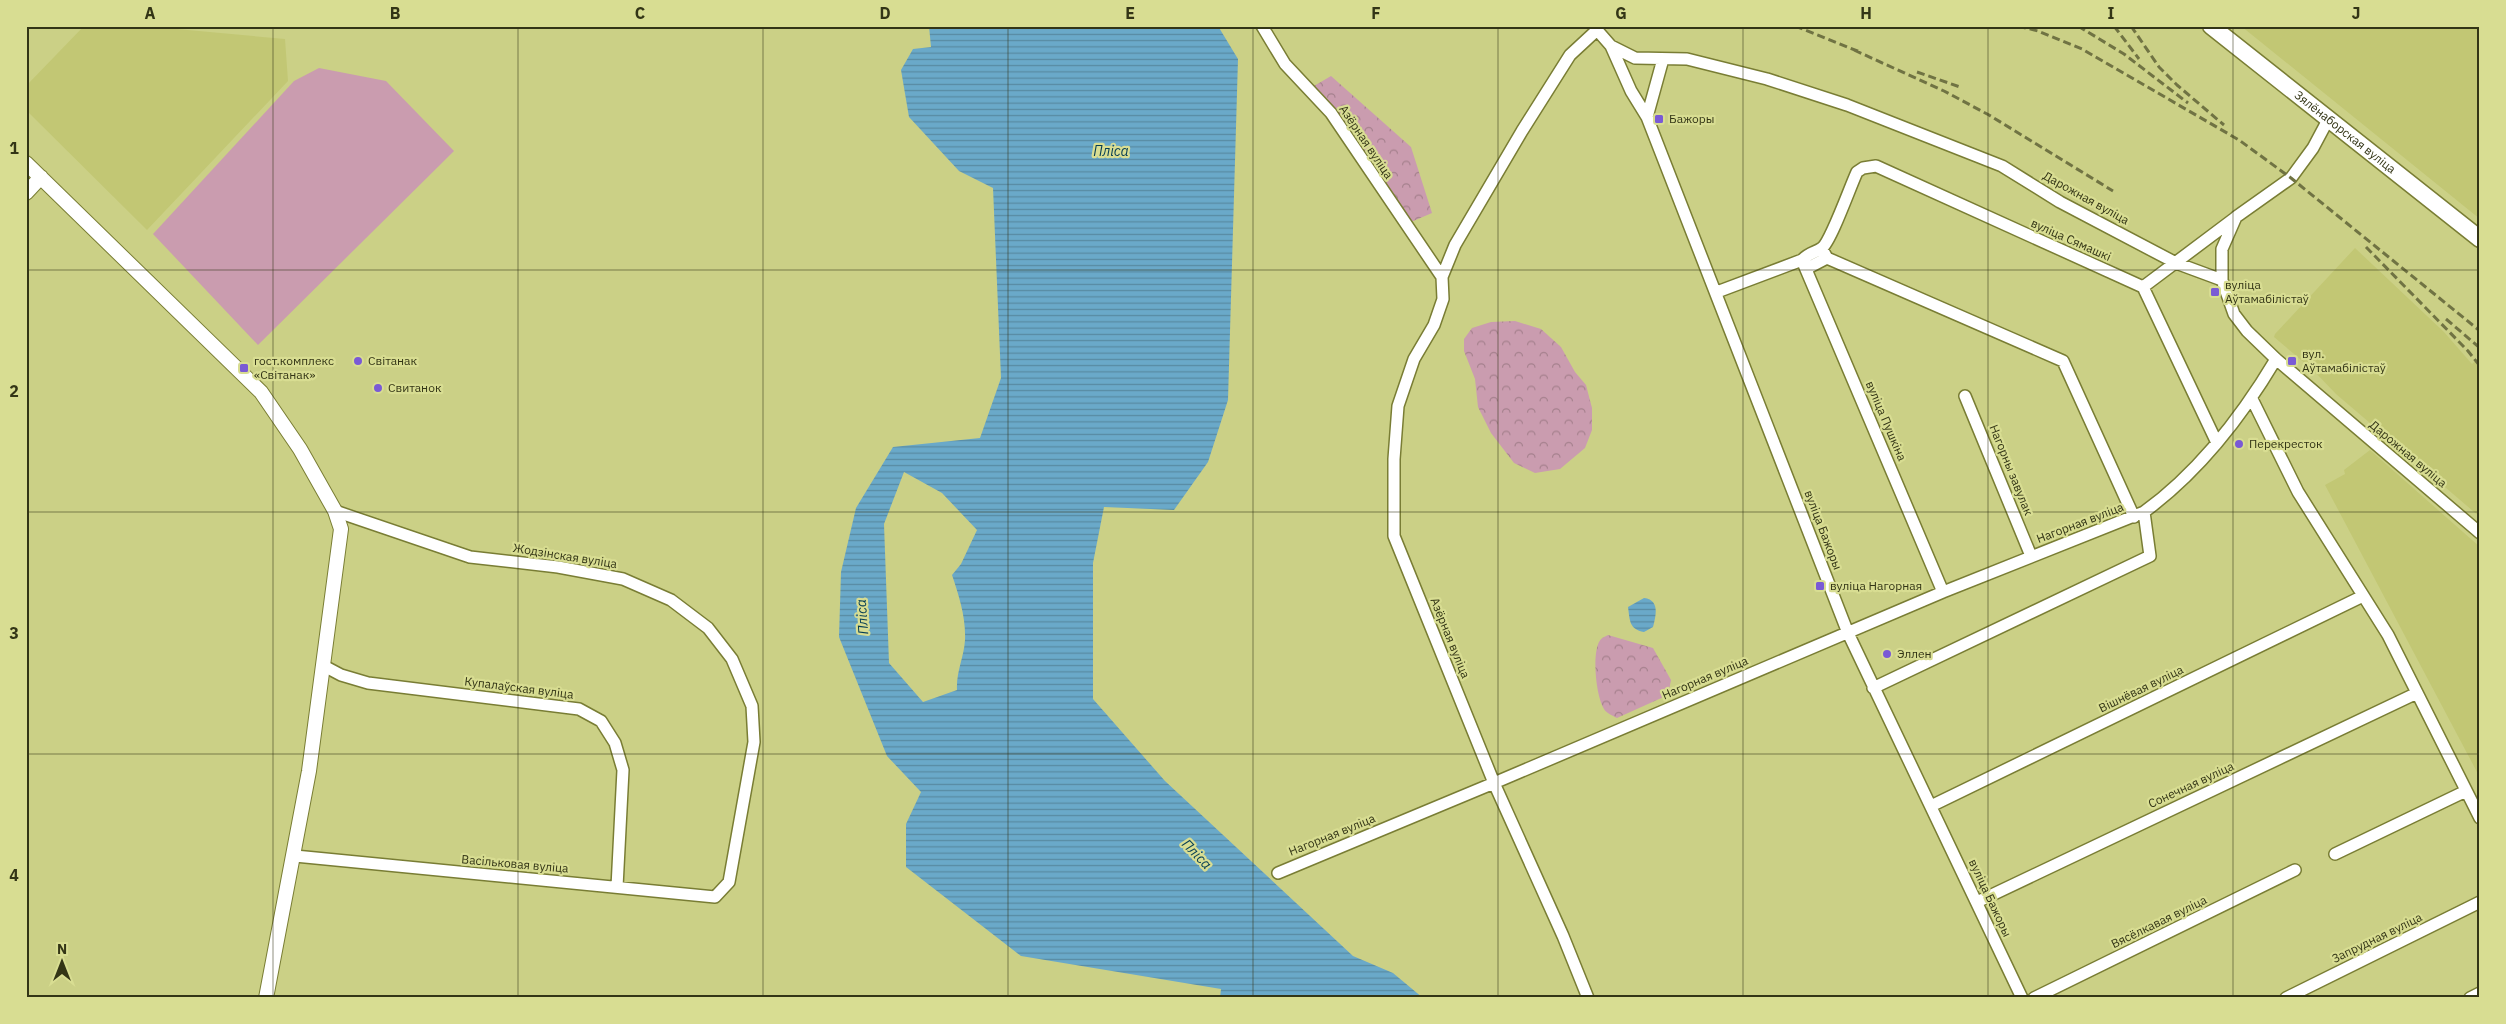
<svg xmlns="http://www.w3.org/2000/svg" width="2506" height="1024" viewBox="0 0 2506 1024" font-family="'IBM Plex Sans',sans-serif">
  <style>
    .built { fill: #c2c774 }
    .forest { fill: url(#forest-crowns) }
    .garden { fill: #ca9caf }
    .water { fill: url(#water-rules); fill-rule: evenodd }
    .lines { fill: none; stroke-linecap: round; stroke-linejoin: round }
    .minor-casing { stroke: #797d34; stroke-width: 14 }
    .tertiary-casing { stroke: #797d34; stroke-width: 16 }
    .secondary-casing { stroke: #797d34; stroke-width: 19 }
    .minor { stroke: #fff; stroke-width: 11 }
    .tertiary { stroke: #fff; stroke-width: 14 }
    .secondary { stroke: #fff; stroke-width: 16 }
    .rail { stroke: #707343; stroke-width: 3; stroke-dasharray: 8 4; stroke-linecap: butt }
    .grid { fill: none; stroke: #333516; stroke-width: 1; stroke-opacity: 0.55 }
    .poi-dot { fill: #7a5ad5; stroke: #d8dd92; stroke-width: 2 }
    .labels { text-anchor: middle; stroke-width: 4.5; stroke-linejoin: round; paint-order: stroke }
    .poi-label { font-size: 12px; fill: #333516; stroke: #d8dd92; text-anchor: start }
    .street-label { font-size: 12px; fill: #333516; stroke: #d8dd92 }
    .water-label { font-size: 14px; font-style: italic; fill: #053d54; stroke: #d8dd92 }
    .neatline { fill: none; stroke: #333516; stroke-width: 2 }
    .grid-label { font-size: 16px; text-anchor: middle; font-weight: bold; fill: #333516 }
  </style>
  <defs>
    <pattern id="forest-crowns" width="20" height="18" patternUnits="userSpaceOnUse" patternTransform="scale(1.25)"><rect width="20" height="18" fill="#ca9caf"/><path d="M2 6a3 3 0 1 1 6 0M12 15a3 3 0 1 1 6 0" fill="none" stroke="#a5808d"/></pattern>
    <pattern id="water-rules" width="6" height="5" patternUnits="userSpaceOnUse" patternTransform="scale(1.25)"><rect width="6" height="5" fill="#6aa9c9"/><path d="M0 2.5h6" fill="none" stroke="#588aa2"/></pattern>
  </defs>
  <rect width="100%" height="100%" fill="#cbd086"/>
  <!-- built -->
  <path class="built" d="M84 26H144L285 39 288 81 147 230 26 110V86Z
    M2241 26H2480V219Z
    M2355 248 2444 332 2472 364 2480 357V517L2336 394 2313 370 2274 337 2275 334Z
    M2370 450 2480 547V770L2477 772 2325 485 2345 474 2344 470Z"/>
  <!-- forest -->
  <path class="forest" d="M1331 76 1411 147 1432 213 1411 222 1336 113 1314 86Z
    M1515 321 1541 329 1561 347 1575 372 1586 385 1592 408V430L1585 448 1560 469 1535 473 1514 463 1491 433 1478 407 1475 379 1464 351V339L1472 328 1491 322Z
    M1608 635 1653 648 1671 680 1668 695 1617 718C1613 716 1606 713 1604 709 1596 696 1592 656 1599 642 1601 638 1604 637 1608 635Z"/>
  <!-- garden -->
  <path class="garden" d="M319 68 386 81 454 151 258 345 153 234 294 81Z"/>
  <!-- water -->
  <path class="water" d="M929 26H1218L1238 59 1228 400 1208 462 1174 510 1104 507 1093 563V699L1165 781 1353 956 1393 973 1423 998H1220L1221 989 1021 956 906 867V824L921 792 887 756 839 637 841 572 856 508 893 447 980 438 1001 378 993 188 959 171 909 117 901 70 913 49 931 47ZM904 472 942 493 977 530 961 564 952 575C959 596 966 617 965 640 964 657 956 672 957 690L923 702 889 663 884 524Z
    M1644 598C1660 600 1656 615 1653 627L1644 632C1629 629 1630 621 1628 607Z"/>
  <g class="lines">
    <defs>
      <path id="minor" d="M1262 26 1285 64 1331 113 1442 277
        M1598 26 1597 30 1611 46 1635 58 1687 59 1767 79 1847 105 2002 166 2060 202 2176 263 2222 280
        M1611 46 1631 91 1647 117 1848 633 2022 998
        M1647 117 1663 59
        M2329 118 2313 148 2291 178 2236 217 2222 249V280L2234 314 2247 331 2276 359 2480 533
        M1822 249 1827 258 2063 361 2134 517
        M1802 260 1943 592
        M1806 269 1827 258
        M2143 287 2235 218
        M1717 292 1802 260C1810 252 1815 253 1822 248 1831 241 1850 187 1857 172L1863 168 1876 166 2143 287 2217 443
        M1965 396 2031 556
        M2252 399 2298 492 2388 635 2480 818
        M324 666 341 675 368 683 579 709 601 721 615 743 623 770 617 887
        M1873 688 2150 556 2144 512
        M1931 806 2363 596
        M2335 854 2466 791
        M295 856 715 897 729 882 754 742 752 706 732 659 708 628 671 600 623 579 558 567 470 557 335 511
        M1278 873 1494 783 1943 592 2144 512C2199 472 2242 416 2276 359
        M1977 902 2417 693
        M1588 998 1563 936 1494 783 1394 536V459L1398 406 1414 359 1434 325 1443 299 1442 277 1455 245 1522 131 1570 55 1597 30
        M2034 998 2295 870
        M2286 998 2480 902
        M2470 998 2480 993"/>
      <path id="tertiary" d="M26 163 261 392 300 449 335 511 341 529 309 771 266 998
        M26 193 41 177"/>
      <g id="secondary">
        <path id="s1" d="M2211 26 2480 239"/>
      </g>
    </defs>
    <!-- minor casing -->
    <use href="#minor" class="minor-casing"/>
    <!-- tertiary casing -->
    <use href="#tertiary" class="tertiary-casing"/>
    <!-- secondary casing -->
    <use href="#secondary" class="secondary-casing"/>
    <!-- minor -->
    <use href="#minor" class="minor"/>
    <!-- tertiary -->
    <use href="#tertiary" class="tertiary"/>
    <!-- secondary -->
    <use href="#secondary" class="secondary"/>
    <!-- rail -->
    <path class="rail" d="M1795 26 1860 52
      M2018 26 2038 31 2082 49 2239 140 2291 178 2480 331
      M2078 26 2124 54 2188 103
      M2114 26 2139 59
      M2131 26 2159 67 2177 85 2224 125
      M1854 50 1944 91 1989 115 2113 191
      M1917 72 1960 87
      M2366 247 2468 351 2480 366
      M2446 319 2480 348"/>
  </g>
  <!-- grid -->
  <path class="grid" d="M273 26V998M518 26V998M763 26V998M1008 26V998M1253 26V998M1498 26V998M1743 26V998M1988 26V998M2233 26V998M26 270H2480M26 512H2480M26 754H2480"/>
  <!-- markers -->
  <g class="poi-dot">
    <rect x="1654" y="114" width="10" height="10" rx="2.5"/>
    <rect x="2210" y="287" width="10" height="10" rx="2.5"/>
    <circle cx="358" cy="361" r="5"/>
    <rect x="2287" y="356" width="10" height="10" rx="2.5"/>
    <rect x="239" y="363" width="10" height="10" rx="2.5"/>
    <circle cx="378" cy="388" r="5"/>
    <circle cx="2239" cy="444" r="5"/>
    <rect x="1815" y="581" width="10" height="10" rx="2.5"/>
    <circle cx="1887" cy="654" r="5"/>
  </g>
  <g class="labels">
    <!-- poi labels -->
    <g class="poi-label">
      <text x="1669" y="123">Бажоры</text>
      <text x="2225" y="289">вуліца<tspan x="2225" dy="14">Аўтамабілістаў</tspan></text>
      <text x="2302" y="358">вул.<tspan x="2302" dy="14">Аўтамабілістаў</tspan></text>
      <text x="254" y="365">гост.комплекс<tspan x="254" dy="14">«Світанак»</tspan></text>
      <text x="368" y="365">Світанак</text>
      <text x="388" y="392">Свитанок</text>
      <text x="2249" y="448">Перекресток</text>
      <text x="1830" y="590">вуліца Нагорная</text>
      <text x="1897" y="658">Эллен</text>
    </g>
    <!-- street labels -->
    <g class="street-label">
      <text dy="4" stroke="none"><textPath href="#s1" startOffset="171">Зялёнаборская вуліца</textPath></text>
      <text transform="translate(1366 142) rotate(56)" y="4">Азёрная вуліца</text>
      <text transform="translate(2086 198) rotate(29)" y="4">Дарожная вуліца</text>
      <text transform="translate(2071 240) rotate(24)" y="4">вуліца Сямашкі</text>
      <text transform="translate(1886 421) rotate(67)" y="4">вуліца Пушкіна</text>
      <text transform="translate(2408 454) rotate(40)" y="4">Дарожная вуліца</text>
      <text transform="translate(2011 470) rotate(68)" y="4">Нагорны завулак</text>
      <text transform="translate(2080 523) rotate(-21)" y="4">Нагорная вуліца</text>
      <text transform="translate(1823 530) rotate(69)" y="4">вуліца Бажоры</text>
      <text transform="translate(565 556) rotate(9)" y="4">Жодзінская вуліца</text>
      <text transform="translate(1450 638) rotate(68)" y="4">Азёрная вуліца</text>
      <text transform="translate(1705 678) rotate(-23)" y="4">Нагорная вуліца</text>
      <text transform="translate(519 688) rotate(7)" y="4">Купалаўская вуліца</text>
      <text transform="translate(2141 689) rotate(-26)" y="4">Вішнёвая вуліца</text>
      <text transform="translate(2191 785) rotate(-25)" y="4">Сонечная вуліца</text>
      <text transform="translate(1332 835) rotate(-22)" y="4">Нагорная вуліца</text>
      <text transform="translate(515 864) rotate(5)" y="4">Васільковая вуліца</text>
      <text transform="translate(1990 898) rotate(65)" y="4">вуліца Бажоры</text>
      <text transform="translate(2159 922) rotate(-26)" y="4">Вясёлкавая вуліца</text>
      <text transform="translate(2377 938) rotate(-26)" y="4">Запрудная вуліца</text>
    </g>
    <!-- water labels -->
    <g class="water-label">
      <text x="1111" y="156">Пліса</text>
      <text transform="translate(862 617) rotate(-94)" y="5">Пліса</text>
      <text transform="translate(1197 854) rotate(46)" y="5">Пліса</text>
    </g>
  </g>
  <!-- border -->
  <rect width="2506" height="1024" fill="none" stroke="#d8dd92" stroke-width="55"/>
  <!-- north arrow -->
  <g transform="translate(62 962)" stroke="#d8dd92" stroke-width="4" paint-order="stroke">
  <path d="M0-4L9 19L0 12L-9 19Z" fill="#333516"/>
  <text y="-8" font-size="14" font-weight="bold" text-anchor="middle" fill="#333516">N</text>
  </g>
  <rect x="28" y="28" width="2450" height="968" class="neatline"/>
  <g class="grid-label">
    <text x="150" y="19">A</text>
    <text x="395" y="19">B</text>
    <text x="640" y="19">C</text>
    <text x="885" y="19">D</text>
    <text x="1130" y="19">E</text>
    <text x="1376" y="19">F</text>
    <text x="1621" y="19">G</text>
    <text x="1866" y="19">H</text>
    <text x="2111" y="19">I</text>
    <text x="2356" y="19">J</text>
    <text x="14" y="154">1</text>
    <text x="14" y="397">2</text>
    <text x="14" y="639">3</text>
    <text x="14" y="881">4</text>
  </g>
</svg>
